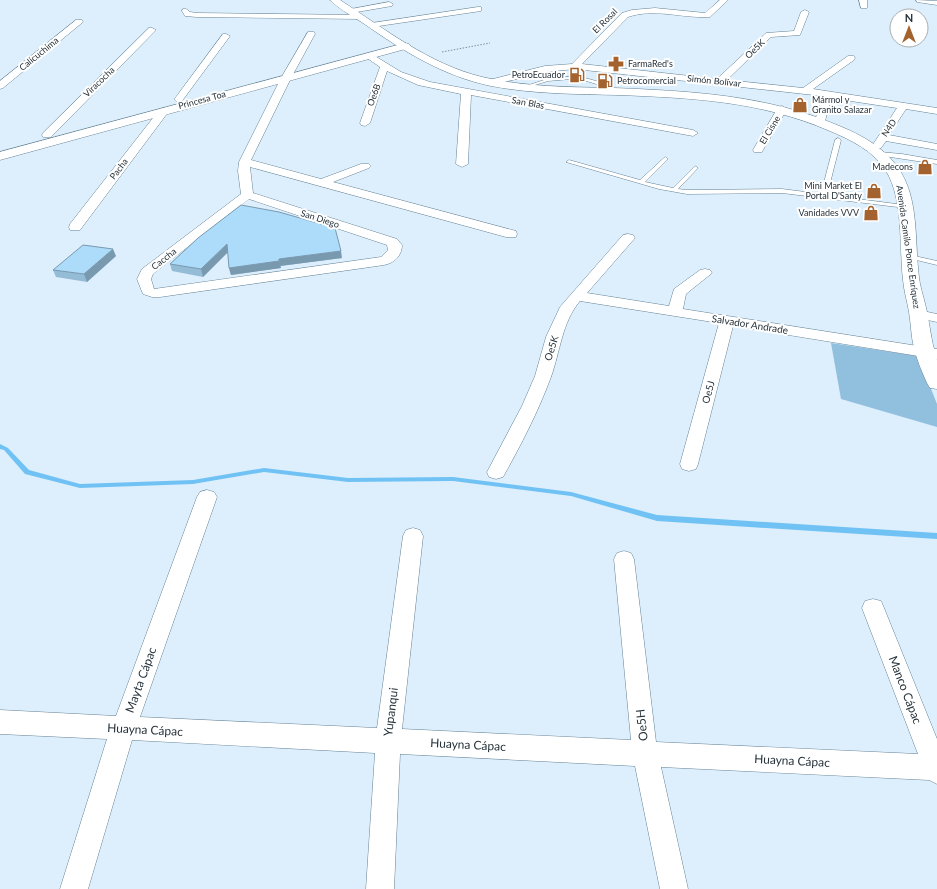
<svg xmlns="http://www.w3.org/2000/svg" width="937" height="889" viewBox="0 0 937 889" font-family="Lato,sans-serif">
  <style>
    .green { fill: #91c0de }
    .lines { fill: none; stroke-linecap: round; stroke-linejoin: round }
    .stream { fill: #71c2f4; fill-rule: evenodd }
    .service-casing { stroke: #658295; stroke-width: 1 }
    .minor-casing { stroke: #658295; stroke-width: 1 }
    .tertiary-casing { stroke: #658295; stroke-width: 1 }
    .secondary-casing { stroke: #658295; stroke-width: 1 }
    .path { stroke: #808f9a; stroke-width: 1; stroke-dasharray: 1.5 1.5; stroke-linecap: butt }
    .service { fill: #fff; fill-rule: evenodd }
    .minor { fill: #fff; fill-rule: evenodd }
    .tertiary { fill: #fff; fill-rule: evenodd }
    .secondary { fill: #fff; fill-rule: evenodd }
    .wall { fill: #95bcd7 }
    .shaded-wall { fill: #7999af }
    .building { fill: #addbfa; stroke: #7999af }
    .labels { text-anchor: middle; stroke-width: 4; stroke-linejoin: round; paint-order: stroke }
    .far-street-label { font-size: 9px; fill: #26323a; stroke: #fff }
    .far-poi-label { font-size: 9px; fill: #26323a; stroke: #fff; text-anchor: end }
    .street-label { font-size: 10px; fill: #26323a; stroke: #fff }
    .near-street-label { font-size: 12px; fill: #26323a; stroke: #fff }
  </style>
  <rect width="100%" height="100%" fill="#ddeffc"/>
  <!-- green -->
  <path class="green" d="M831 343 918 356 937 404V427L841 399Z"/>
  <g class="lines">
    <!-- stream -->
    <path class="stream" d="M0 444 8 448 29 470 80 484 193 480 264 468 348 478 453 477 571 492 657 515 937 533V539L657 521 571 496 453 481 348 482 264 472 193 484 80 488 25 474 4 450 0 449Z"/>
    <defs>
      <path id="service" d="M569 77 571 79 548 81 525 88 523 87 547 79Z
        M585 78 607 84 619 92 615 93 603 86 583 80Z
        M838 138 841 140 827 195 904 205 906 206V208L782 193 687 194 659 189 566 162 569 160 640 180 665 157 667 158V160L645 182 673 188 695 166 698 168 697 169 678 189 687 190 782 189 821 194 835 140Z
        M879 152 902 154 937 160V164L877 155V153Z
        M910 255 937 261V265L908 258V256Z"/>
      <path id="minor" d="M720 0H728L710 17H707C680 18 654 8 628 17L582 64 717 79 766 33 794 31 801 12 805 10 809 12 800 35 771 37 727 80 803 88 848 56H854L855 58 854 60 813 89 937 108V114L906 109 889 135 937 144V150L886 141 881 148H873L872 146 897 108 831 98 825 121 820 124 815 121 822 96 805 94 575 69 545 72 492 85 487 82 489 80 545 66 572 64 622 13 632 10 655 8 705 13Z
        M859 0H867V8H861Z
        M916 0 937 1V5L917 2Z
        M389 2 393 4 392 6 351 13 347 11 351 9Z
        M478 7H481V11L372 27 368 25 372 23Z
        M183 9H186L190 12 197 13 361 15 365 17 361 19 197 17 185 16 182 11Z
        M76 20H82L83 22 3 88 0 89V81Z
        M149 28H152L156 30 51 137H43L42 135 43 133Z
        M308 32H314L315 34 291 78 251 160 321 179 361 164H369L371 166 369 168 333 182 516 231 517 234 516 237H506L250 167 253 193 397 239 402 245C402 256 394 263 384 265L160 297H152L143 294 137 279 142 269 241 194 238 171 239 162 281 78ZM249 199 387 245 388 250 381 257 154 289 151 279 153 274Z
        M223 34H226L230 36 182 101H176L174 99 176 97Z
        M370 53 401 72 430 82 693 130 698 133 693 136 471 95 468 164 462 167 456 164 461 94 418 85 387 71 370 123 365 126 361 125 360 123 380 67 367 58 366 56Z
        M782 106 787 109 763 150 762 152H754L753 150 777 109Z
        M164 108 169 111 80 230H70L69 227 70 224 160 109Z
        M628 234 633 235 635 238 587 293 669 306 674 289 700 270 705 269 710 270 712 273 686 294 683 309 937 349V359L733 326 698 464 696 469 689 471 682 469 680 464 719 323 580 301C562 322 560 352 551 377 538 412 521 445 503 477L496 479 489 477 487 472 522 406 535 376 546 337 560 307 623 235Z
        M918 310 937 314V322L913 317 911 314 913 311Z
        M207 490 214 492 217 497 140 717 377 728 403 536 406 530 413 528 420 530 423 536 402 729 631 740 614 559 617 553 624 551 631 553 634 559 656 742 918 754 862 608 865 601 873 599 881 601 884 608 937 739V784L929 780 661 767 688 889H660L635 766 400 754 394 889H366L375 753 132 740 88 889H60L107 739 0 734V710L116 716 197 497 200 492Z"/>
      <path id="tertiary" d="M405 43 409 44 410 46 409 48 0 160V152Z"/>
      <path id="secondary" d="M330 0H340C385 29 429 64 482 77 524 87 570 87 614 88 690 91 766 95 837 125 862 135 888 149 902 174 920 206 914 248 920 284 922 293 925 302 927 312 929 321 930 331 932 340 933 347 936 354 937 360 937 370 937 380 937 389L930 388 927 383C922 372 917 360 914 348 911 336 911 324 909 312 907 301 904 291 903 280 899 247 904 200 886 171 874 151 851 140 830 131 760 101 693 98 618 95 576 94 533 94 491 86 443 76 403 51 363 23 352 16 339 9 330 0Z"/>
    </defs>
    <!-- service casing -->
    <use href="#service" class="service-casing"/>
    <!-- minor casing -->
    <use href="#minor" class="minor-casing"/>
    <!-- tertiary casing -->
    <use href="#tertiary" class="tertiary-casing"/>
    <!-- secondary casing -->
    <use href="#secondary" class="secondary-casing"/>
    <!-- path -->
    <path class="path" d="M442 52 490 43"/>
    <!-- service -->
    <use href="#service" class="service"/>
    <!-- minor -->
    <use href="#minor" class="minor"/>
    <!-- tertiary -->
    <use href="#tertiary" class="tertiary"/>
    <!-- secondary -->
    <use href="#secondary" class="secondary"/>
  </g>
  <!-- wall -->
  <path class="wall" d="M198 238 342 258 280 266 281 268 231 275 229 268 228 252 203 277 172 271 170 264Z
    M116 256 87 282 56 277 53 270Z"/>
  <!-- shaded-wall -->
  <path class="shaded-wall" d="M227 244 229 251 203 277 201 269Z
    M113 249 116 256 87 282 84 274Z
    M341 251 342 258 280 266 279 259Z
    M279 261 281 268 231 275 229 268Z"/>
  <!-- building -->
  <path class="building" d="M241 205 279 212 335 228 341 251 279 259V261L229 268 227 244 201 269 170 264 198 238Z
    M83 245 113 249 84 274 53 270Z"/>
  <!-- icons -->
  <defs>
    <symbol id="pharmacy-bare" viewBox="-9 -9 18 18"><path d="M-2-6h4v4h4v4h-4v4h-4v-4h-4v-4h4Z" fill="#a4632e" stroke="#fff" stroke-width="2.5" paint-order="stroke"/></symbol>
    <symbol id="fuel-bare" viewBox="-9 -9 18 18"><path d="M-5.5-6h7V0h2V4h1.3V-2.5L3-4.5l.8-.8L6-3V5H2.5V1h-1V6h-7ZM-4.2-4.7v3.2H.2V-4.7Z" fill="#a4632e" stroke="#fff" stroke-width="2.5" paint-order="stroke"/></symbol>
    <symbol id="shop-bare" viewBox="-9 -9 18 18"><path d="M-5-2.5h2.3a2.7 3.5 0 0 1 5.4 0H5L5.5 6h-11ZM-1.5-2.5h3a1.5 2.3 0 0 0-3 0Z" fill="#a4632e" stroke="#fff" stroke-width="2.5" paint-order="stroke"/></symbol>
  </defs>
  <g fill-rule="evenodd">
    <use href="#pharmacy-bare" x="605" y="53" width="22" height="22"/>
    <use href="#fuel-bare" x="566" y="64" width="22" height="22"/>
    <use href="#fuel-bare" x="594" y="70" width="22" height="22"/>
    <use href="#shop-bare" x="789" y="94" width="22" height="22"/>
    <use href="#shop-bare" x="914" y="156" width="22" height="22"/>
    <use href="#shop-bare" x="863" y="180" width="22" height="22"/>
    <use href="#shop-bare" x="860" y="202" width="22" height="22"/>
  </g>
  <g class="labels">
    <!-- far-street labels -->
    <g class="far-street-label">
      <text transform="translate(605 21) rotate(-45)" y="3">El Rosal</text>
      <text transform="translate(755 49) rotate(-44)" y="3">Oe5K</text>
      <text transform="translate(39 54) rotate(-39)" y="3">Calicuchima</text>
      <text transform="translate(714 81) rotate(6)" y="3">Simón Bolívar</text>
      <text transform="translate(99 82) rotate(-44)" y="3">Viracocha</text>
      <text transform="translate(374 95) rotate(-71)" y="3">Oe6B</text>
      <text transform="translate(202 100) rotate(-15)" y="3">Princesa Toa</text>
      <text transform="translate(528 103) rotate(10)" y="3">San Blas</text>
      <text transform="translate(889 128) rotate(-56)" y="3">N4D</text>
      <text transform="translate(770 130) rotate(-59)" y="3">El Cisne</text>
      <text transform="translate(119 169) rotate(-53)" y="3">Pacha</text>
      <text transform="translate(320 219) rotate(18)" y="3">San Diego</text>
      <text transform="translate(908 247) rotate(82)" y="3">Avenida Camilo Ponce Enríquez</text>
      <text transform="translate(164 259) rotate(-38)" y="3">Caccha</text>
    </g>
    <!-- far-poi labels -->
    <g class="far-poi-label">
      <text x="628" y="67" text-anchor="start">FarmaRed's</text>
      <text x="565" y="78">PetroEcuador</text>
      <text x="617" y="84" text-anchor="start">Petrocomercial</text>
      <text x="812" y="103" text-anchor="start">Mármol y<tspan x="812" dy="10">Granito Salazar</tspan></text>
      <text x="913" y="170">Madecons</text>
      <text x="862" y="189">Mini Market El<tspan x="862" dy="10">Portal D'Santy</tspan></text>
      <text x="859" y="216">Vanidades VVV</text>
    </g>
    <!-- street labels -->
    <g class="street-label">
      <text transform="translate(750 324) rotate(9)" y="4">Salvador Andrade</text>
      <text transform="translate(551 348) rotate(-73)" y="4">Oe5K</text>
      <text transform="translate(708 392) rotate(-75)" y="4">Oe5J</text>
    </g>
    <!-- near-street labels -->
    <g class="near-street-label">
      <text transform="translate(141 680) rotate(-70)" y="4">Mayta Cápac</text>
      <text transform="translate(905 690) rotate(69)" y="4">Manco Cápac</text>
      <text transform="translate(391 712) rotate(-83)" y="4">Yupanqui</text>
      <text transform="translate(642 725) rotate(-96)" y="4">Oe5H</text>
      <text transform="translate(145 730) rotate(3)" y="4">Huayna Cápac</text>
      <text transform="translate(468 745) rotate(3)" y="4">Huayna Cápac</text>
      <text transform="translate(792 761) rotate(3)" y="4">Huayna Cápac</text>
    </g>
  </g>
  <!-- north arrow -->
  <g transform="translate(909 28)"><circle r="19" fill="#ffffff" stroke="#a8adb0"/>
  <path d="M0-3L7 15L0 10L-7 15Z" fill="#a4632e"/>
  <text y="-6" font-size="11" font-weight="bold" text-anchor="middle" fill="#26323a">N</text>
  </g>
</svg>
